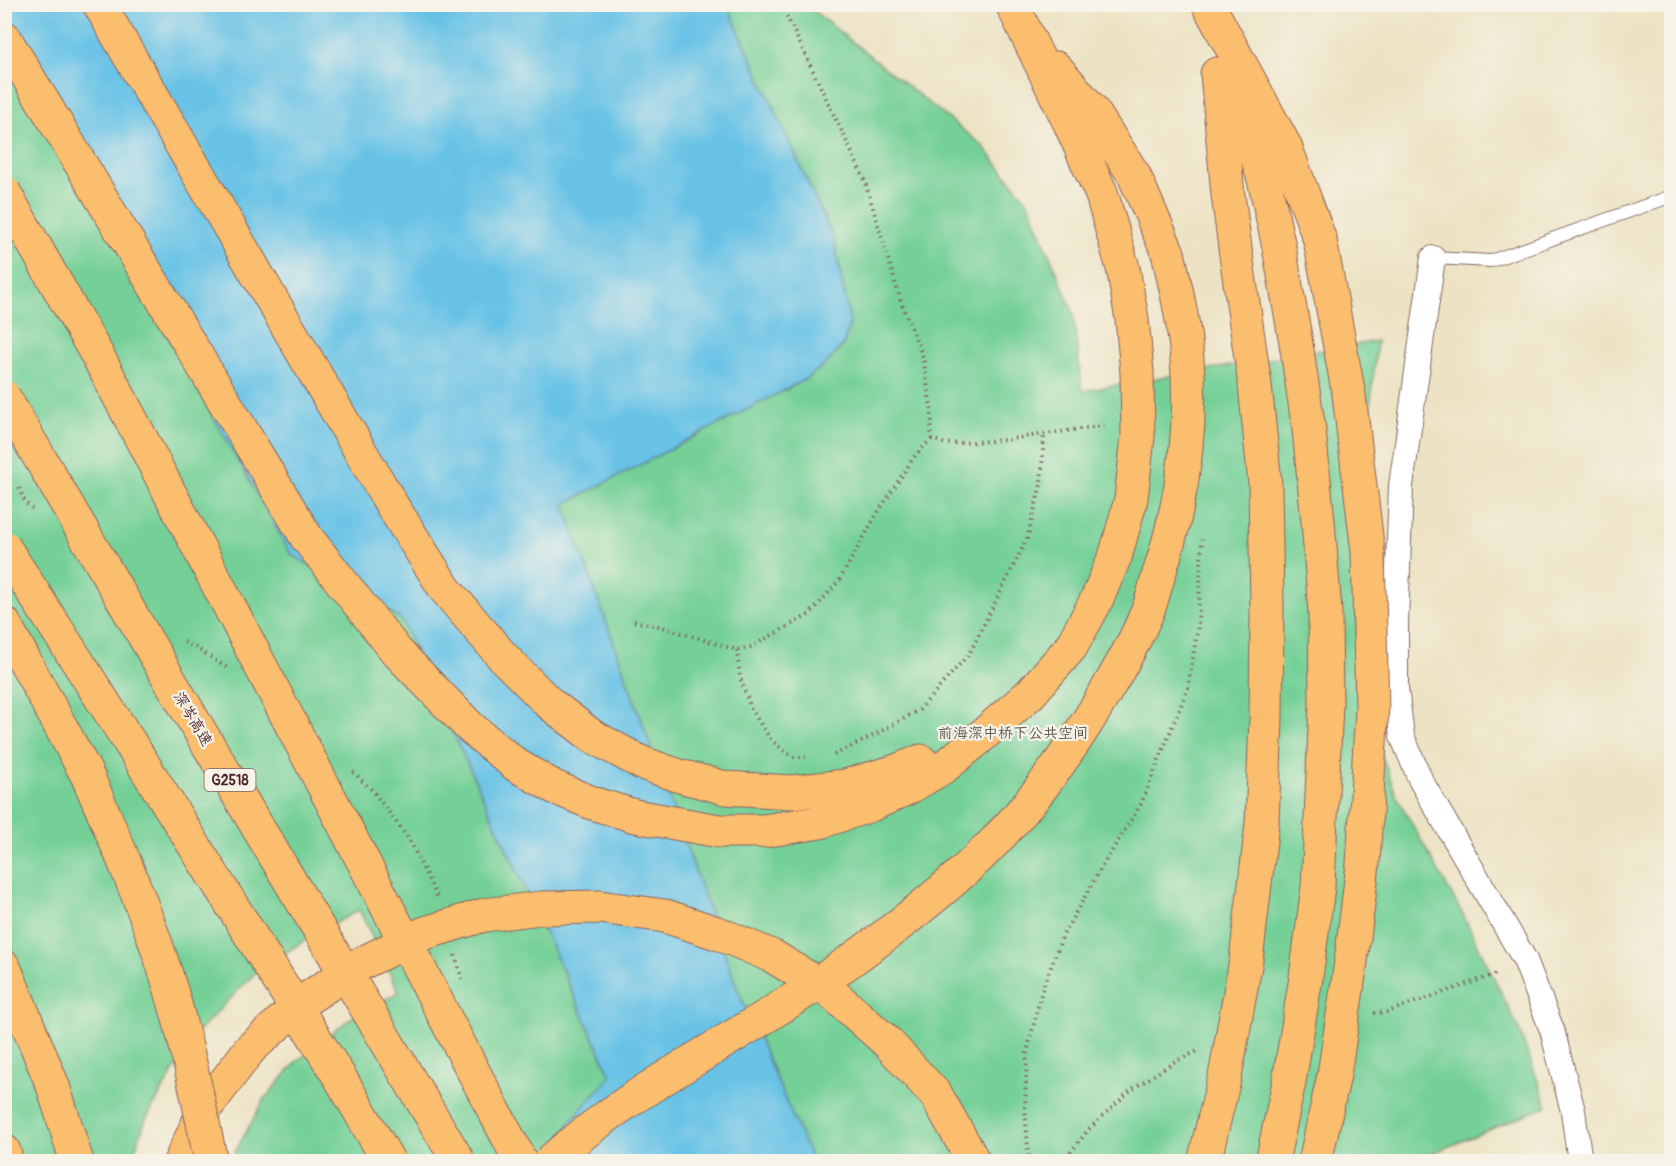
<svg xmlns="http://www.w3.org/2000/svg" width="1676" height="1166" viewBox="0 0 1676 1166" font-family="Pangolin,'LXGW WenKai TC',sans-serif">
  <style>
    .green { fill: #75d097; stroke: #607861; stroke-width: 1.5 }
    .water { fill: #68c2e6; stroke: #597088; stroke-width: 1.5 }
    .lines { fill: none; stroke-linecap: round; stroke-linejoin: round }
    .lane-casing { stroke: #836461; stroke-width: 14 }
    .street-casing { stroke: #836461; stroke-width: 26 }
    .highway-casing { stroke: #836461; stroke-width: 35 }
    .path { stroke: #836461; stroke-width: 4; stroke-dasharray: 1.5 4.5; stroke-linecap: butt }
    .lane { stroke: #fff; stroke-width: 12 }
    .street { stroke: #fff; stroke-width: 24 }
    .highway { stroke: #fbbd6e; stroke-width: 33 }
    .highway-bridge-casing { stroke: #836461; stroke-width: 35; stroke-linecap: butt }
    .highway-bridge { stroke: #fbbd6e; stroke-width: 33 }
    .labels { text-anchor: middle; stroke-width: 4.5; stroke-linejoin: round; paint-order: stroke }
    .shield { fill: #f7f3e8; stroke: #7e5f64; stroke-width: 1.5 }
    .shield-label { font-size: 14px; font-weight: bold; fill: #4a1f2b }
    .street-label { font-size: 15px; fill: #4a1f2b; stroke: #f7f3e8 }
    .park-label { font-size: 15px; fill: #57544b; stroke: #f7f3e8 }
  </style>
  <rect width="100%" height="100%" fill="#f7f3e8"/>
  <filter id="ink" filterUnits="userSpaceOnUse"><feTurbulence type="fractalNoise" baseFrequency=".0167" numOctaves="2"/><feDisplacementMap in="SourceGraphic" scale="12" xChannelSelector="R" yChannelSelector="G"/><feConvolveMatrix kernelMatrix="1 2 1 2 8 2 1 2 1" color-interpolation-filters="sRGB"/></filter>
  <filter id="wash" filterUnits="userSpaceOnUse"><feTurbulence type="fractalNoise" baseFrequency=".008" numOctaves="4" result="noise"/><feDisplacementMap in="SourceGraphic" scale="24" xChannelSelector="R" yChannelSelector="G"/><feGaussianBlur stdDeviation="1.35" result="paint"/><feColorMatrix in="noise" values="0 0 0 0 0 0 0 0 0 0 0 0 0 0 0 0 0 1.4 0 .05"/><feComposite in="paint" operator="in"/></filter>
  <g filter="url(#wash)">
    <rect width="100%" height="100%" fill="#ede3c4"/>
    <!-- green -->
    <path class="green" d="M727 5H808L811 9 983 146 1028 202 1073 312 1082 391 1377 341 1357 536V688L1397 797 1463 915 1518 1027 1547 1106 1413 1161H812L737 988 564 504 806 379 826 364 843 345 850 323 834 240Z
      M4 47 291 554 401 619 611 1076 572 1119 548 1161H230L264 1100 297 1061 351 1018 399 992 359 910 305 940 253 975 194 1036 146 1119 131 1161H5Z"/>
    <!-- water -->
    <path class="water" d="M4 5H727L834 240 850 323 843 345 826 364 806 379 564 504 737 988 812 1161H548L572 1119 611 1076 401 619 291 554 5 47Z"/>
  </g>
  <g filter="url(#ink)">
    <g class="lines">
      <defs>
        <path id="lane" d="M1433 258 1491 261 1672 196"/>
        <path id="street" d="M1433 258 1401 486 1396 623V688L1402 736 1421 781 1525 960 1552 1030 1573 1111 1580 1162"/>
        <path id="highway" d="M99 4 393 507 445 589 503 657 549 703 592 736 642 763 680 776 726 788 792 792 845 786 896 771 921 761
          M1012 4 1071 126 1102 195 1123 268
          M1208 4 1285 146 1320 240
          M4 37 307 538 397 652 470 727 516 765 554 787 592 803 635 816 719 831H764L820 822 871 805 910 787 944 767 976 741
          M1056 68 1092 110 1134 175 1168 253
          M1217 74 1228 195 1236 255
          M1232 78 1264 179 1279 247
          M4 623 87 775
          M4 967 53 1086 77 1162
          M4 1151 7 1162
          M180 1162 204 1110 250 1049"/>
      </defs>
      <!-- lane casing -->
      <use href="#lane" class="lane-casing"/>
      <!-- street casing -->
      <use href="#street" class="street-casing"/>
      <!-- highway casing -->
      <use href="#highway" class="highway-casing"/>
      <!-- path -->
      <path class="path" d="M931 439 946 444 1004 440 1108 425
        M19 488 25 502 32 509
        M634 621 662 627 737 650 751 647 810 614 839 581 877 514 914 457 931 439 932 414 923 357 903 308 864 178 781 4
        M184 642 198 649 227 668
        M737 650 740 677 751 709 771 740 792 757H806
        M834 755 871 737 919 710 969 654 1027 539 1041 484 1044 434
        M353 772 372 790 409 839 438 899
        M455 955 462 979
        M1374 1013 1387 1012 1496 974
        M1029 1162 1025 1108 1027 1052 1042 990 1063 935 1100 870 1141 804 1188 688 1198 626 1202 539
        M1063 1162 1089 1129 1131 1090 1174 1062 1198 1051"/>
      <!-- lane -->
      <use href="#lane" class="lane"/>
      <!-- street -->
      <use href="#street" class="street"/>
      <!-- highway -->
      <use href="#highway" class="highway"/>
      <defs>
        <path id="highway-bridge" d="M4 192 101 362 521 1162
          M4 397 192 718 459 1162
          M4 547 135 751 342 1081 389 1162
          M976 741 1030 694 1071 647 1096 601 1116 554 1131 499 1138 437 1137 372 1132 319 1123 268
          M87 775C114 837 141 898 162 962 184 1027 197 1094 211 1162
          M250 1049 305 1000 360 964 422 934 484 915 541 908 600 907 665 916 720 934 774 957 831 992 888 1043 936 1095 974 1162
          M549 1162C638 1083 747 1035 843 966 890 933 937 897 979 857 1031 808 1073 748 1109 686 1122 664 1135 641 1145 617 1151 605 1154 591 1158 577 1181 507 1193 433 1187 359 1184 323 1176 288 1168 253
          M1204 1162 1226 1071 1246 960 1262 824 1266 718 1267 609 1265 484 1255 385 1236 255
          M1272 1162 1289 1082 1306 977 1318 887 1326 703 1325 612 1318 521 1309 430 1295 337 1279 247
          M1315 1162 1334 1075 1350 969 1363 864 1372 708 1368 552 1349 395 1320 240"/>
      </defs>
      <!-- highway-bridge casing -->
      <use href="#highway-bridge" class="highway-bridge-casing"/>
      <!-- highway-bridge -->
      <use href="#highway-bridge" class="highway-bridge"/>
    </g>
  </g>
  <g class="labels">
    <!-- shield labels -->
    <rect class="shield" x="204.5" y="769" width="51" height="22" rx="4.5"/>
    <g class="shield-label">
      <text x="230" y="785">G2518</text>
    </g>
    <!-- street labels -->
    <g class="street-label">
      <text transform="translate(193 719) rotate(59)" y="5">深岑高速</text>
    </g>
    <!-- park labels -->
    <g class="park-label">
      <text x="1013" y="738">前海深中桥下公共空间</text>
    </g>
  </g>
  <!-- margin -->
  <rect width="1676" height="1166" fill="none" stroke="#f7f3e8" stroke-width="24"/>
</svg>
